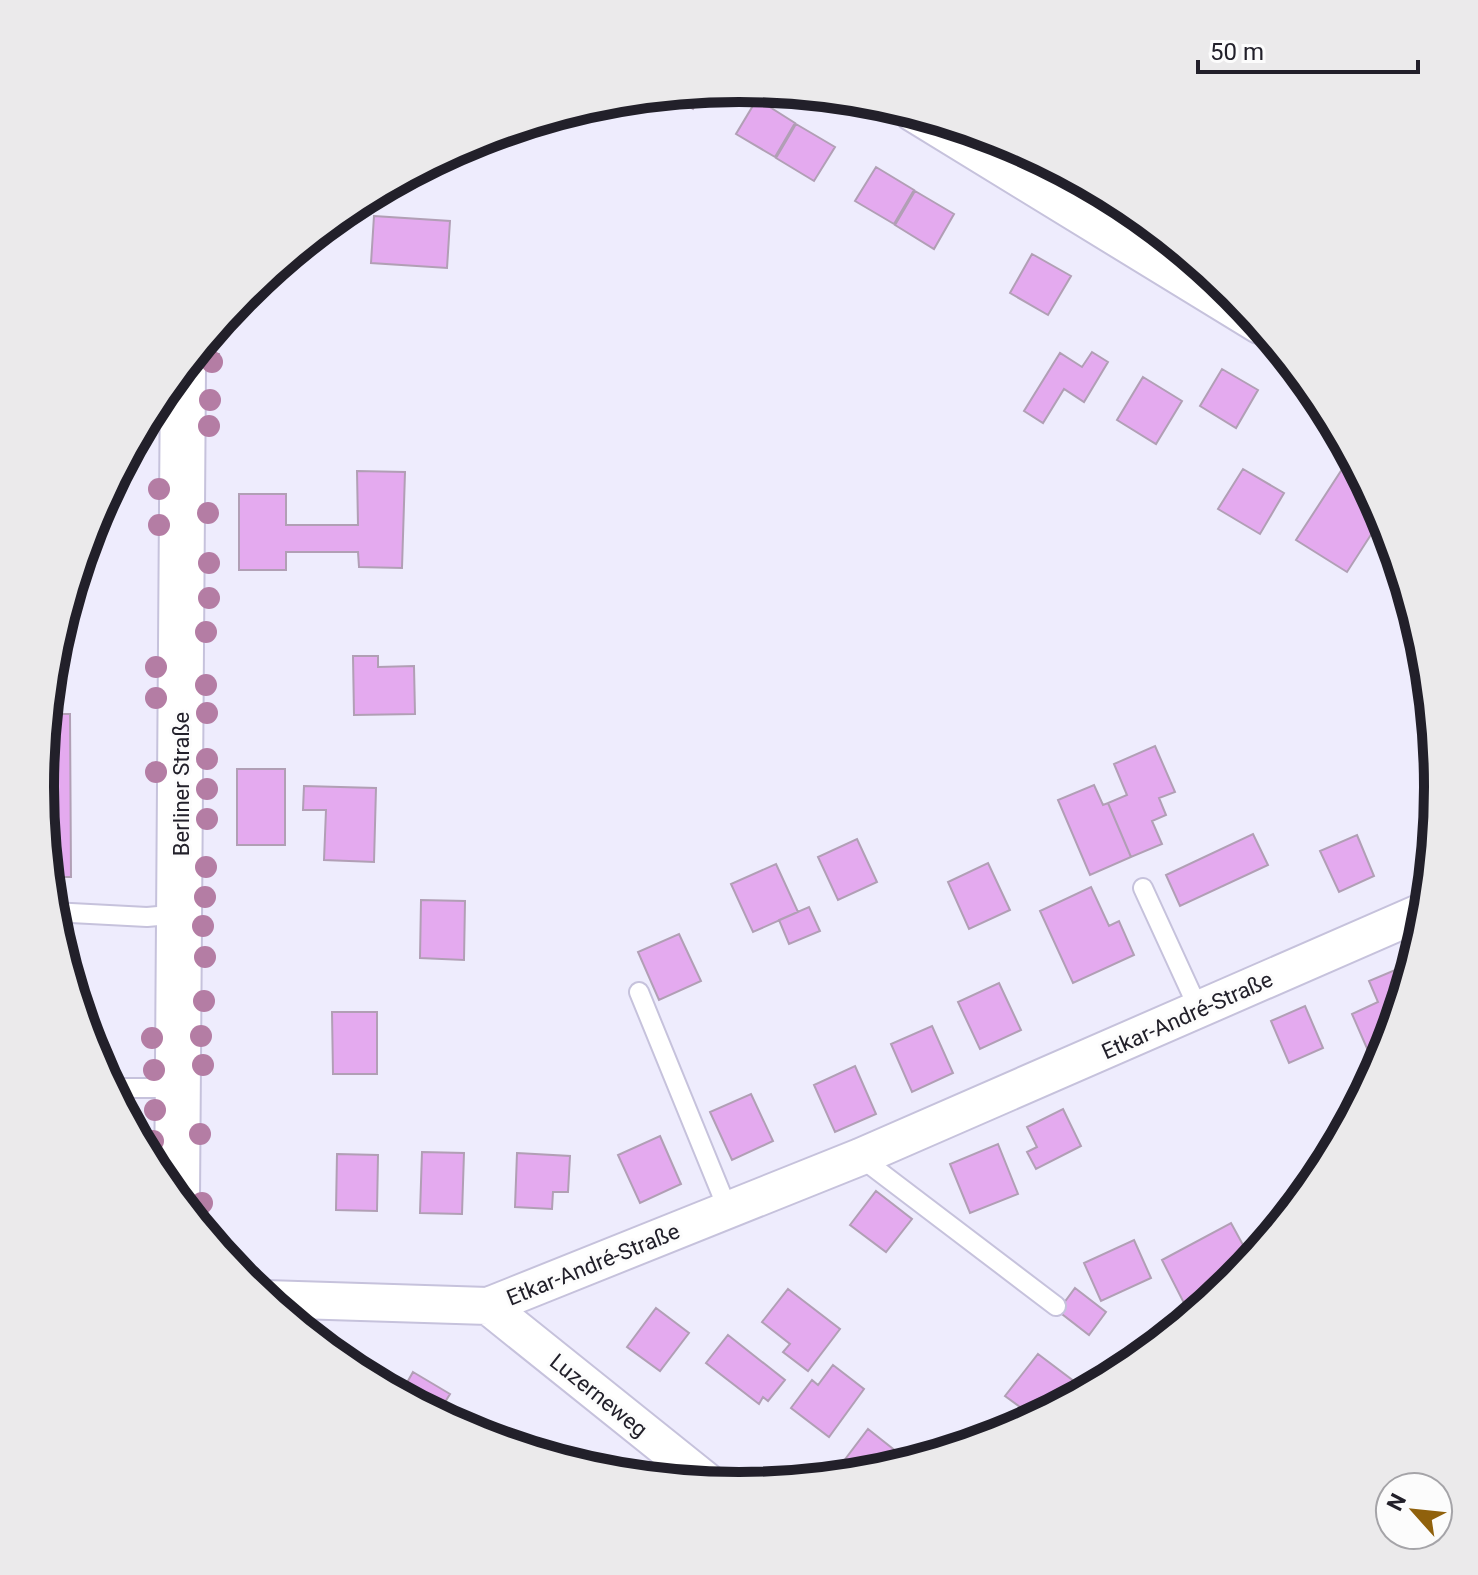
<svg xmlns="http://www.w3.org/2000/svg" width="1478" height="1575" viewBox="0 0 1478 1575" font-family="Roboto,sans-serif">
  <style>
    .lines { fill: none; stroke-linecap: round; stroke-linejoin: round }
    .stream { stroke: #6f9fbf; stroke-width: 9 }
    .building { fill: #e4aaef; stroke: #b19fb5; stroke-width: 2 }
    .service-casing { stroke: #c6c2dc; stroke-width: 22 }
    .minor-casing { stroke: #c6c2dc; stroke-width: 40 }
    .tertiary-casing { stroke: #c6c2dc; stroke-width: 48 }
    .path { stroke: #7f7d8a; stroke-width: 5; stroke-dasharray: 4 6; stroke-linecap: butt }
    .service { stroke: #fff; stroke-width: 18 }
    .minor { stroke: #fff; stroke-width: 36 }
    .tertiary { stroke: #fff; stroke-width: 44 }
    .tree { fill: #b47da4 }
    .labels { text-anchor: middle; stroke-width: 6; stroke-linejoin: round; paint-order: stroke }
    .street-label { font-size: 22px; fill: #22202a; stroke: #fcfcfc }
    .rim { fill: none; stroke: #22202a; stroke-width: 10 }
  </style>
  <rect width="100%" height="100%" fill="#eeecfd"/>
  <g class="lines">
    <!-- stream -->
    <path class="stream" d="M990 137 1186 254"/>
  </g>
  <!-- building -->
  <path class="building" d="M703 92 693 109 668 95Z
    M757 99 795 123 775 157 736 134Z
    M796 124 835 147 814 181 776 158Z
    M876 167 914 190 894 224 855 201Z
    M915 191 954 214 934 249 895 225Z
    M374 216 450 221 447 268 371 263Z
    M1032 254 1071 276 1048 315 1010 293Z
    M1092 352 1108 362 1084 402 1064 389 1043 423 1024 411 1060 353 1082 367Z
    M1222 369 1258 390 1236 428 1200 406Z
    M1143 377 1182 401 1156 444 1117 420Z
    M1350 457 1383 516 1347 572 1296 540Z
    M1243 469 1284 493 1260 534 1218 509Z
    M357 471 405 472 402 568 359 567 358 552H286V570H239V494H286V525H358Z
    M353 656H378V667L414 666 415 714 354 715Z
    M47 714H70L71 877H49L40 787Z
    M1155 746 1175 792 1159 798 1166 815 1152 821 1162 844 1131 857 1108 803 1127 795 1114 764Z
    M237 769H285V845H237Z
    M1094 785 1103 805 1108 803 1131 857 1090 875 1058 800Z
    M304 786 376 788 374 862 324 860 326 810H303Z
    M1253 834 1268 865 1180 906 1166 875Z
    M1357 835 1374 876 1339 892 1320 851Z
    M857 839 877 882 838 900 818 857Z
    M988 863 1010 910 969 929 948 882Z
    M776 864 798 912 753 932 731 884Z
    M1091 887 1109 926 1119 921 1134 955 1073 983 1040 911Z
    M421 900 465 901 464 960 420 958Z
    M809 907 820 931 789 944 779 920Z
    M679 934 701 981 659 1000 638 952Z
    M1407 965 1410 971 1388 1045 1369 1053 1352 1014 1378 1002 1369 981Z
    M999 983 1021 1030 980 1049 958 1002Z
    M1305 1006 1323 1048 1289 1063 1271 1021Z
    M332 1012H377V1074H333Z
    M932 1026 953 1073 912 1092 891 1044Z
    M855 1066 876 1114 835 1132 814 1085Z
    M751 1094 773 1141 732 1160 710 1112Z
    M1063 1109 1081 1146 1036 1169 1027 1152 1037 1147 1027 1127Z
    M660 1136 681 1184 640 1203 618 1155Z
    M998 1144 1018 1194 970 1213 950 1164Z
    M422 1152 464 1153 462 1214 420 1213Z
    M517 1153 570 1156 568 1192H553L552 1209 515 1207Z
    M337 1154 378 1155 377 1211 336 1210Z
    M876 1191 912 1219 886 1252 850 1225Z
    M1231 1223 1243 1245 1254 1239 1260 1249 1233 1282 1213 1299 1210 1294 1186 1307 1162 1260Z
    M1134 1240 1151 1278 1101 1301 1084 1263Z
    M1075 1288 1106 1312 1089 1335 1058 1311Z
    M788 1289 840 1329 808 1371 783 1352 790 1344 762 1322Z
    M656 1308 689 1333 660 1371 627 1347Z
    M728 1335 785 1380 768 1401 763 1397 759 1404 706 1363Z
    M1038 1354 1075 1382 1055 1407 1035 1418 1005 1396Z
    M833 1365 864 1389 829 1437 791 1408 812 1380 818 1385Z
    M413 1372 450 1394 437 1415 400 1395Z
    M868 1429 902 1456 893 1468 852 1475 840 1466Z"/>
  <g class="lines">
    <defs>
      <path id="service" d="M149 416 182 415
        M1143 888 1199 1010
        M52 912 147 917 181 914
        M639 992 728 1210
        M111 1088H179
        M860 1157 1056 1306"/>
      <path id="minor" d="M913 113 1259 325
        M266 1299 488 1306 860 1157 1426 910
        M488 1306 710 1484"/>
      <path id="tertiary" d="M177 1200 183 369"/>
    </defs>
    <!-- service casing -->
    <use href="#service" class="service-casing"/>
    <!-- minor casing -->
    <use href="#minor" class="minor-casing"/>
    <!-- tertiary casing -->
    <use href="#tertiary" class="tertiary-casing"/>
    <!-- path -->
    <path class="path" d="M217 357 218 326
      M209 1238V1219"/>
    <!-- service -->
    <use href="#service" class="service"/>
    <!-- minor -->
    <use href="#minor" class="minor"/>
    <!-- tertiary -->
    <use href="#tertiary" class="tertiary"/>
  </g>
  <!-- trees -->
  <g class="tree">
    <circle cx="212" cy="362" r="11"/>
    <circle cx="210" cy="400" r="11"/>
    <circle cx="209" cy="426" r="11"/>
    <circle cx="159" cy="489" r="11"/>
    <circle cx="208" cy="513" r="11"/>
    <circle cx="159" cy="525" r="11"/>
    <circle cx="209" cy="563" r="11"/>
    <circle cx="209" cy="598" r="11"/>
    <circle cx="206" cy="632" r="11"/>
    <circle cx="156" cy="667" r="11"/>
    <circle cx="206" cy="685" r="11"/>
    <circle cx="156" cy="698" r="11"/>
    <circle cx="207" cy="713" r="11"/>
    <circle cx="207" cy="759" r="11"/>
    <circle cx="156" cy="772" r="11"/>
    <circle cx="207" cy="789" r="11"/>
    <circle cx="207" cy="819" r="11"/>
    <circle cx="206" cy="867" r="11"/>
    <circle cx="205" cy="897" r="11"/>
    <circle cx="203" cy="926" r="11"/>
    <circle cx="205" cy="957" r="11"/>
    <circle cx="204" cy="1001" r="11"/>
    <circle cx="201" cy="1036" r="11"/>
    <circle cx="152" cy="1038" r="11"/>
    <circle cx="203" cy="1065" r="11"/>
    <circle cx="154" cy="1070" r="11"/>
    <circle cx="155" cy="1110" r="11"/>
    <circle cx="200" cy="1134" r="11"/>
    <circle cx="153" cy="1141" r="11"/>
    <circle cx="202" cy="1203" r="11"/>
  </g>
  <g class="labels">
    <!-- street labels -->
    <g class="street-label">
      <text transform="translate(181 784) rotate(-90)" y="8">Berliner Straße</text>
      <text transform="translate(1187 1015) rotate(-24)" y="8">Etkar-André-Straße</text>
      <text transform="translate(593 1264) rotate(-22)" y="8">Etkar-André-Straße</text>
      <text transform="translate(599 1395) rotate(39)" y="8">Luzerneweg</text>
    </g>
  </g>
  <!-- crop -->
  <path d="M0 0H1478V1575H0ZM54 787a685 685 0 1 1 1370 0a685 685 0 1 1-1370 0Z" fill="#ebeaeb" fill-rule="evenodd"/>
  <path class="rim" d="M54 787a685 685 0 1 1 1370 0a685 685 0 1 1-1370 0Z"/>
  <!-- north arrow -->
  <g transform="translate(1414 1511) rotate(297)"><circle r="38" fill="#fcfcfc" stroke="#a5a4a8" stroke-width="2"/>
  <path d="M0-6L14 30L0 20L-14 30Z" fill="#90610c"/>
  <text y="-12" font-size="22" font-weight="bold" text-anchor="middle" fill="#22202a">N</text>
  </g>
  <!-- scale -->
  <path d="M1198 60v12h220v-12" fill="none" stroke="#22202a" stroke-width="4"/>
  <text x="1210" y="60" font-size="24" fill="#22202a" stroke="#fcfcfc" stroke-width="6" paint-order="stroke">50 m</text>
</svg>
